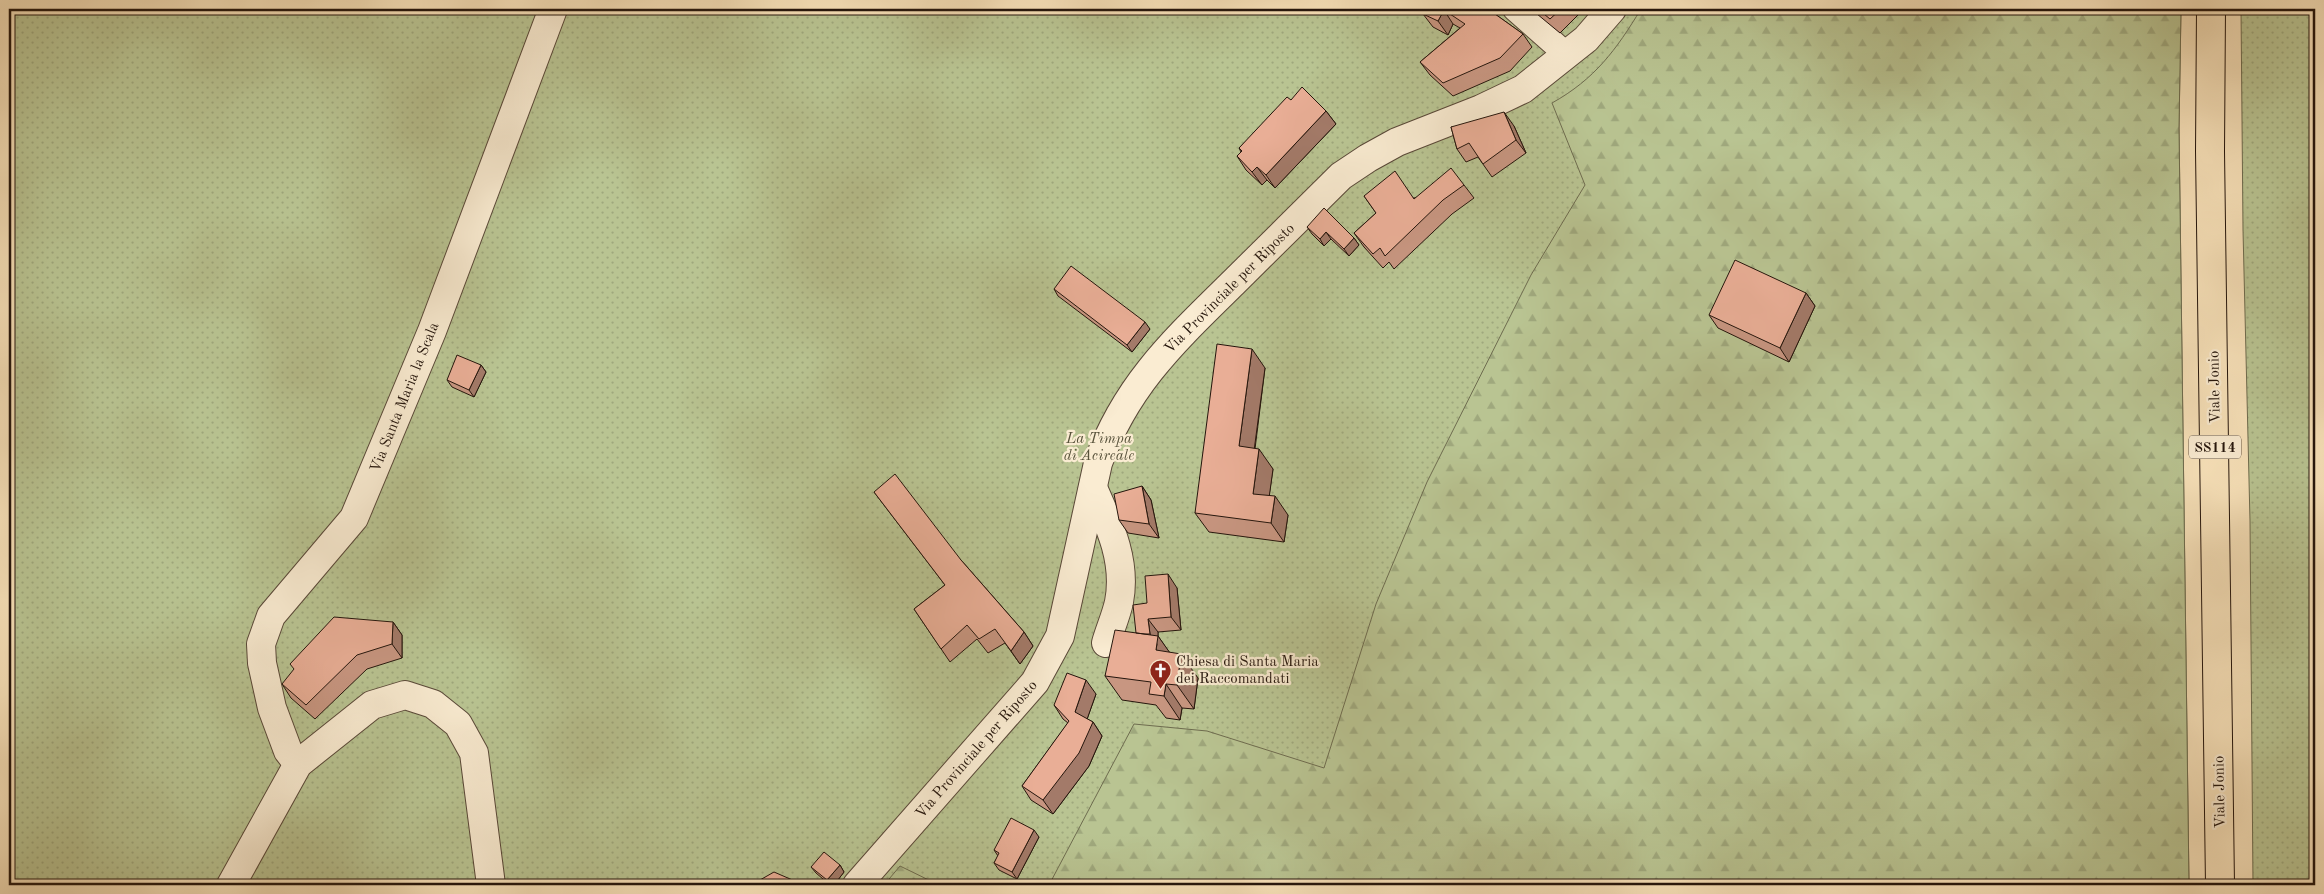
<svg xmlns="http://www.w3.org/2000/svg" width="2324" height="894" viewBox="0 0 2324 894" font-family="'Old Standard TT',serif">
  <style>
    .grass { fill: url(#grass-dots); stroke: #6e6c4f }
    .forest { fill: url(#forest-firs); stroke: #6e6c4f }
    .lines { fill: none; stroke-linecap: round; stroke-linejoin: round }
    .pedestrian-casing { stroke: #594838; stroke-width: 26 }
    .minor-casing { stroke: #594838; stroke-width: 30 }
    .tertiary-casing { stroke: #594838; stroke-width: 30 }
    .primary-casing { stroke: #24150c; stroke-width: 30 }
    .pedestrian { stroke: #faecd2; stroke-width: 24 }
    .minor { stroke: #faecd2; stroke-width: 28 }
    .tertiary { stroke: #faecd2; stroke-width: 28 }
    .primary { stroke: #f8e2ba; stroke-width: 28 }
    .wall { fill: #c89681; stroke: #24150c }
    .shaded-wall { fill: #a37a69; stroke: #24150c }
    .building { fill: #e9ae96; stroke: #24150c }
    .labels { text-anchor: middle; stroke-width: 4.5; stroke-linejoin: round; paint-order: stroke }
    .shield { fill: #faecd2; stroke: #645647; stroke-width: 1 }
    .shield-label { font-size: 14px; font-weight: bold; fill: #24150c }
    .street-label { font-size: 15px; fill: #24150c; stroke: #faecd2 }
    .park-label { font-size: 15px; font-style: italic; fill: #58523b; stroke: #faecd2 }
    .poi-label { font-size: 15px; fill: #24150c; stroke: #faecd2; text-anchor: start }
  </style>
  <defs>
    <pattern id="grass-dots" width="8" height="8" patternUnits="userSpaceOnUse" patternTransform="scale(1.25)"><rect width="8" height="8" fill="#b9c492"/><path d="M2 2h.1M6 6h.1" fill="none" stroke="#9fa87d" stroke-width="1.8" stroke-linecap="round"/></pattern>
    <pattern id="forest-firs" width="22" height="20" patternUnits="userSpaceOnUse" patternTransform="scale(1.25)"><rect width="22" height="20" fill="#b9c492"/><path d="M5 1l3.5 6h-7zM16 11l3.5 6h-7z" fill="#9fa87d"/></pattern>
  </defs>
  <rect width="100%" height="100%" fill="#f8e2ba"/>
  <filter id="stains"><feTurbulence type="fractalNoise" baseFrequency=".004" numOctaves="4"/><feColorMatrix values="0 0 0 0 .2 0 0 0 0 .09 0 0 0 0 .02 0 0 0 .5 -.17"/></filter>
  <radialGradient id="worn" r=".72"><stop offset=".6" stop-color="#630" stop-opacity="0"/><stop offset="1" stop-color="#630" stop-opacity=".3"/></radialGradient>
  <!-- grass -->
  <path class="grass" d="M9 9H2181L2179 128 2189 885H9Z
    M2241 9H2315V885H2253L2250 521 2243 230Z"/>
  <!-- forest -->
  <path class="forest" d="M1641 9H2181L2179 128 2189 885H1049L1134 724 1207 731 1324 768 1376 604 1427 482 1531 275 1585 185 1552 103C1595 79 1616 50 1641 9Z
    M900 866 939 885H884Z"/>
  <g class="lines">
    <defs>
      <path id="pedestrian" d="M1515 9 1567 55"/>
      <path id="minor" d="M1093 488C1109 524 1127 561 1119 602 1116 616 1110 629 1106 643
        M298 764 288 751 272 708 262 663 261 644 271 616 354 518 432 331 553 9"/>
      <path id="tertiary" d="M231 885 298 764 372 705 405 695 433 704 458 724 474 753 491 885
        M857 885 1035 682 1060 636 1098 463C1126 385 1175 340 1233 283 1269 247 1305 212 1341 176L1368 158 1397 142 1481 109 1523 89 1586 39 1612 9"/>
      <path id="primary" d="M2211 9 2210 151 2220 885"/>
    </defs>
    <!-- pedestrian casing -->
    <use href="#pedestrian" class="pedestrian-casing"/>
    <!-- minor casing -->
    <use href="#minor" class="minor-casing"/>
    <!-- tertiary casing -->
    <use href="#tertiary" class="tertiary-casing"/>
    <!-- primary casing -->
    <use href="#primary" class="primary-casing"/>
    <!-- pedestrian -->
    <use href="#pedestrian" class="pedestrian"/>
    <!-- minor -->
    <use href="#minor" class="minor"/>
    <!-- tertiary -->
    <use href="#tertiary" class="tertiary"/>
    <!-- primary -->
    <use href="#primary" class="primary"/>
  </g>
  <!-- wall -->
  <path class="wall" d="M1424 9H1488L1523 34 1532 47 1510 71 1453 96 1430 75 1420 62 1460 28 1453 24 1448 35 1433 27 1423 14Z
    M1531 9H1584L1560 33Z
    M1291 100 1326 111 1336 124 1275 188 1267 180 1262 185 1246 170 1237 156 1241 152 1239 148Z
    M1514 126 1526 153 1492 177 1478 157 1466 162 1457 149 1451 127Z
    M1464 185 1474 198 1452 214 1394 269 1389 262 1383 268 1364 247 1354 233 1376 213 1364 196 1414 198Z
    M1307 227 1354 238 1359 245 1349 256 1331 239 1324 246 1312 234Z
    M1054 289 1150 329 1132 352 1058 296Z
    M1806 293 1815 306 1789 362 1718 328 1709 315Z
    M481 365 486 372 474 397 452 387 447 380Z
    M1265 368 1255 449 1273 469 1269 496 1288 515 1284 542 1209 532 1195 513Z
    M1142 486 1151 500 1159 538 1128 533 1119 520Z
    M874 492 961 560 1024 632 1033 646 1020 664 1005 643 988 653 977 639 950 662 914 609 945 585Z
    M1177 588 1181 630 1158 632V636L1169 652 1198 678 1194 709 1182 708 1180 720 1166 718 1156 705 1122 700 1105 676 1136 633 1147 603Z
    M393 622 402 635V658L367 669 315 719 291 698 282 684Z
    M1096 694 1087 719 1093 722 1102 736 1089 766 1053 814 1031 800 1022 786 1068 723 1063 719 1054 705Z
    M1039 837 1017 879 999 870 994 863 998 856 994 850Z
    M840 865 844 872 834 885H830L816 873 811 867Z"/>
  <!-- shaded-wall -->
  <path class="shaded-wall" d="M1444 10 1453 24 1448 35 1438 21Z
    M1326 111 1336 124 1275 188 1266 175Z
    M1504 112 1514 126 1526 153 1516 140Z
    M1257 167 1267 180 1262 185 1252 172Z
    M1326 232 1331 239 1324 246 1320 239Z
    M1354 238 1359 245 1349 256 1344 249Z
    M1806 293 1815 306 1789 362 1780 348Z
    M1145 322 1150 329 1132 352 1127 345Z
    M1252 349 1265 368 1252 466 1239 446Z
    M481 365 486 372 474 397 469 390Z
    M1259 449 1273 469 1267 513 1253 494Z
    M1142 486 1151 500 1159 538 1149 524Z
    M1275 496 1288 515 1284 542 1271 523Z
    M1168 574 1177 588 1181 630 1171 617Z
    M1148 619 1158 632V637V636L1175 660 1156 650 1157 644 1150 634Z
    M393 622 402 635V658L392 644Z
    M1024 632 1033 646 1020 664 1011 651Z
    M1181 654 1198 678 1194 709 1177 685Z
    M1086 680 1096 694 1085 725 1075 712Z
    M1166 684 1182 708 1180 720 1164 696Z
    M1093 722 1102 736 1089 766 1053 814 1043 800Z
    M1034 830 1039 837 1017 879 1012 872Z
    M840 865 844 872 834 885H831L827 880Z"/>
  <!-- building -->
  <path class="building" d="M1424 9H1488L1523 34 1500 58 1443 83 1420 62 1465 24 1444 10 1438 21 1423 14Z
    M1538 9H1561L1550 19Z
    M1302 87 1326 111 1266 175 1257 167 1252 172 1237 156 1242 151 1239 148 1287 97 1291 100Z
    M1504 112 1516 140 1483 164 1469 143 1457 149 1451 127Z
    M1451 168 1464 185 1443 200 1385 256 1380 248 1373 254 1354 233 1376 213 1364 196 1395 171 1414 199Z
    M1324 208 1354 238 1344 249 1326 232 1320 239 1307 227Z
    M1735 260 1806 293 1780 348 1709 315Z
    M1071 266 1145 322 1127 345 1054 289Z
    M1217 344 1252 349 1239 446 1259 449 1253 494 1275 496 1271 523 1195 513Z
    M457 355 481 365 469 390 447 380Z
    M895 474 961 560 1024 632 1011 651 995 629 979 639 967 625 941 649 914 609 945 585 874 492Z
    M1142 486 1149 524 1119 520 1114 494Z
    M1168 574 1171 617 1148 619 1150 634H1145L1136 633 1133 605 1147 603 1145 576Z
    M334 617 393 622 392 644 357 655 306 705 282 684 294 669 290 664Z
    M1115 630 1158 636 1156 650 1181 654 1177 685 1166 684 1164 696 1149 694 1151 682 1105 676Z
    M1067 673 1086 680 1075 712 1093 722 1079 753 1043 800 1022 786 1069 721 1054 705Z
    M1011 818 1034 830 1012 872 994 863 999 853 994 850Z
    M824 852 840 865 827 880 811 867Z
    M774 872 804 885H752L753 884Z
    M452 883V885H439Z"/>
  <!-- icons -->
  <defs>
    <symbol id="church-pin" viewBox="-11 -11 22 30"><path d="M0 17L-7.5 6A9.5 9.5 0 1 1 7.5 6Z" fill="#8f2418" stroke="#faecd2"/><path d="M-1.2-6h2.4v3.5h3.3v2.4h-3.3V6h-2.4V-.1h-3.3v-2.4h3.3Z" fill="#fff"/></symbol>
  </defs>
  <g fill-rule="evenodd">
    <use href="#church-pin" x="1148" y="658" width="25" height="34"/>
  </g>
  <g class="labels">
    <!-- shield labels -->
    <rect class="shield" x="2189" y="435.5" width="52" height="23" rx="4"/>
    <g class="shield-label">
      <text x="2215" y="452">SS114</text>
    </g>
    <!-- street labels -->
    <g class="street-label">
      <text transform="translate(1229 288) rotate(-45)" y="5">Via Provinciale per Riposto</text>
      <text transform="translate(2214 387) rotate(-91)" y="5">Viale Jonio</text>
      <text transform="translate(404 397) rotate(-68)" y="5">Via Santa Maria la Scala</text>
      <text transform="translate(976 749) rotate(-49)" y="5">Via Provinciale per Riposto</text>
      <text transform="translate(2219 792) rotate(-91)" y="5">Viale Jonio</text>
    </g>
    <!-- park labels -->
    <g class="park-label">
      <text x="1099" y="443">La Timpa<tspan x="1099" dy="17">di Acireale</tspan></text>
    </g>
    <!-- poi labels -->
    <g class="poi-label">
      <text x="1176" y="666">Chiesa di Santa Maria<tspan x="1176" dy="17">dei Raccomandati</tspan></text>
    </g>
  </g>
  <!-- margin -->
  <rect width="2324" height="894" fill="none" stroke="#f8e2ba" stroke-width="30"/>
  <rect x="10" y="10" width="2304" height="874" fill="none" stroke="#24150c" stroke-width="2.5"/>
  <rect x="15" y="15" width="2294" height="864" fill="none" stroke="#24150c"/>
  <rect width="100%" height="100%" filter="url(#stains)"/>
  <rect width="100%" height="100%" fill="url(#worn)"/>
</svg>
